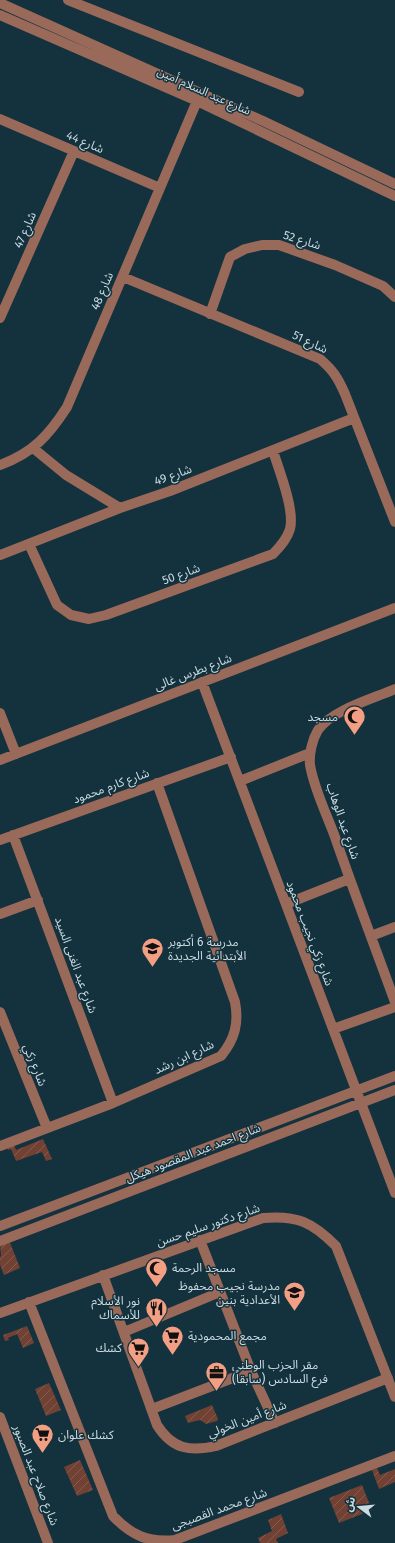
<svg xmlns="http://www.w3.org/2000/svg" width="395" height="1543" viewBox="0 0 395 1543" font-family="'Fira Sans','Noto Sans Arabic',sans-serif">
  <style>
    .garden { fill: url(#garden-furrows) }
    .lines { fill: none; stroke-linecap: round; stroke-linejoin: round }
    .minor { stroke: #99695a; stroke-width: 10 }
    .labels { text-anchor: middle; stroke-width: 3; stroke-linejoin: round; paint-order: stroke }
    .street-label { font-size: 12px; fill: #cadbe2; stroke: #14323d }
    .poi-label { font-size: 12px; fill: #cadbe2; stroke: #14323d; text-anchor: start }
  </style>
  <defs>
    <pattern id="garden-furrows" width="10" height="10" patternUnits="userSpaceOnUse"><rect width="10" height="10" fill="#714133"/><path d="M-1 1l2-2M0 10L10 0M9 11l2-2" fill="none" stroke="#845c50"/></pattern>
  </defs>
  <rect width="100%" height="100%" fill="#14323d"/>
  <!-- garden -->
  <path class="garden" d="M43 1139 52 1159 46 1161 42 1152 16 1161 11 1149 8 1150 6 1145 13 1142 16 1150Z
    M9 1240 20 1268 4 1275 0 1265V1257L1 1256 0 1244Z
    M27 1326 34 1343 23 1348 17 1334 8 1338 9 1340 5 1341 3 1335Z
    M49 1383 61 1410 46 1416 35 1389Z
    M212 1405 218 1419 217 1421 206 1424 200 1420 188 1423 185 1416Z
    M80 1460 93 1490 77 1496 64 1467Z
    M377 1468 380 1475 395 1469V1482L379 1489 372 1470Z
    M362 1485 372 1510 339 1523 329 1498Z
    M281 1514 288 1533 276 1539 278 1543H260L258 1538 272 1531 268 1520Z"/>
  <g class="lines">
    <!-- minor -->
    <path class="minor" d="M68 0 299 92
      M0 3 263 121 395 184
      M0 15 197 101 395 196
      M0 119 160 188
      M123 277 320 359C333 370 338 378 345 394L395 522
      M210 314 230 257 245 249 262 245H279L335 265 383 286 395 297
      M0 318 74 151
      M33 448 66 475 120 508
      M0 465C33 453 49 435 67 407L197 101
      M29 544 57 605 71 615 89 619 106 615 273 554C280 547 287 539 290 529 295 510 279 470 273 451
      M0 555 120 508 170 491 354 418
      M202 682 395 1193
      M395 689C372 699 332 710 318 730 312 740 309 754 310 765 314 789 327 815 335 837 354 892 375 947 395 1002
      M0 713 16 754
      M0 760 395 608
      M240 781 310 753
      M13 835 113 1103
      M0 840 231 757
      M286 904 349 879
      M0 914 38 900
      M371 936 395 927
      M0 1012 47 1128
      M333 1029 395 1007
      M0 1146 113 1103 221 1056C235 1039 239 1023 235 1002L157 783
      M0 1226 395 1076
      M200 1240 251 1371 275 1423
      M0 1241 395 1090
      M103 1275 157 1425C172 1449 190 1452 216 1446L388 1378
      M29 1302 113 1516C131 1535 148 1543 175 1540L395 1456
      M0 1313 263 1218C297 1215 312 1222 336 1246L395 1397
      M124 1332 220 1292
      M152 1409 251 1371
      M0 1417 48 1543"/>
  </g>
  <!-- icons -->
  <defs>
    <symbol id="mosque-pin" viewBox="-11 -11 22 30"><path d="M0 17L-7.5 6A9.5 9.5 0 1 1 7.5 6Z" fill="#f39f84" stroke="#14323d"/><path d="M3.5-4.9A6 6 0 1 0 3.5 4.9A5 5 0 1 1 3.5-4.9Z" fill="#111"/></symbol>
    <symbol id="school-pin" viewBox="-11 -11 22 30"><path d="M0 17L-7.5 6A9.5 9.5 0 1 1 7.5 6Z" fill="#f39f84" stroke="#14323d"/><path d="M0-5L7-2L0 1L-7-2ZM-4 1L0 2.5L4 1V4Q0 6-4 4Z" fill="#111"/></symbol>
    <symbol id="restaurant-pin" viewBox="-11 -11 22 30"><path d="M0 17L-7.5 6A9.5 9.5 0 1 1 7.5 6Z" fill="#f39f84" stroke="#14323d"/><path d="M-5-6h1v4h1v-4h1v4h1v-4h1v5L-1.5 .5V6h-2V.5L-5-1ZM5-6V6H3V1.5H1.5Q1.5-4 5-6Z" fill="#111"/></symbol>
    <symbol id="supermarket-pin" viewBox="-11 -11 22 30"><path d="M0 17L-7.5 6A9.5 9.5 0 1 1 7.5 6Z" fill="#f39f84" stroke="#14323d"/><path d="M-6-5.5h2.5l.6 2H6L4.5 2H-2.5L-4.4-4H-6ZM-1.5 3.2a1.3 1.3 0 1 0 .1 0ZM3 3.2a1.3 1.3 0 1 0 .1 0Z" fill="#111"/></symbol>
    <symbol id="office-pin" viewBox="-11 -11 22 30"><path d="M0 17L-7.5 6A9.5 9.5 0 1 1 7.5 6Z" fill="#f39f84" stroke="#14323d"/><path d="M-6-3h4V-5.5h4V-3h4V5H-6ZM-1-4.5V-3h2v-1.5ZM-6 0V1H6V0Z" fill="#111"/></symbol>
  </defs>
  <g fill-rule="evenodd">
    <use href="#mosque-pin" x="342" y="704" width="25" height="34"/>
    <use href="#school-pin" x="140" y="936" width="25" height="34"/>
    <use href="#mosque-pin" x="144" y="1256" width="25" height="34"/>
    <use href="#school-pin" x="282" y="1280" width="25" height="34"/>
    <use href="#restaurant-pin" x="144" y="1296" width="25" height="34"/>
    <use href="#supermarket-pin" x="160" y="1324" width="25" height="34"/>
    <use href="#supermarket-pin" x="126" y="1336" width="25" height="34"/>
    <use href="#office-pin" x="204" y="1360" width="25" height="34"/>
    <use href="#supermarket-pin" x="30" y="1422" width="25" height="34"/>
  </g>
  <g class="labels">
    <!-- street labels -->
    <g class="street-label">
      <text transform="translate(204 91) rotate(24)" y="4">شارع عبد السلام أمين</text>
      <text transform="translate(85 142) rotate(23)" y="4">شارع 44</text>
      <text transform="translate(25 230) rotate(-66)" y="4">شارع 47</text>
      <text transform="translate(302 240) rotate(17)" y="4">شارع 52</text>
      <text transform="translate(102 291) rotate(-67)" y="4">شارع 48</text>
      <text transform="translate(310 342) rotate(25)" y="4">شارع 51</text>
      <text transform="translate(173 475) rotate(-20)" y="4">شارع 49</text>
      <text transform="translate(181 574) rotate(-20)" y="4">شارع 50</text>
      <text transform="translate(193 672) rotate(-21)" y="4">شارع بطرس غالى</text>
      <text transform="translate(111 786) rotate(-20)" y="4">شارع كارم محمود</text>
      <text transform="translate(343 821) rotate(71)" y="4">شارع عبد الوهاب</text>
      <text transform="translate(310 933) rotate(69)" y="4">شارع زكي نجيب محمود</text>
      <text transform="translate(76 965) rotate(70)" y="4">شارع عبد الغنى السيد</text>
      <text transform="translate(184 1057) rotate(-25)" y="4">شارع ابن رشد</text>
      <text transform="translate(35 1065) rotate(68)" y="4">شارع زكي</text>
      <text transform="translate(193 1153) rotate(-21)" y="4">شارع احمد عبد المقصود هيكل</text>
      <text transform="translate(208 1225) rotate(-19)" y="4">شارع دكتور سليم حسن</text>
      <text transform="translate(247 1419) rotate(-21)" y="4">شارع أمين الخولي</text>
      <text transform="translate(36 1475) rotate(69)" y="4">شارع صلاح عبد الصبور</text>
      <text transform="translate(219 1509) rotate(-20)" y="4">شارع محمد القصبجى</text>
    </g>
    <!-- poi labels -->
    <g class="poi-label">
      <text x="338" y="721" text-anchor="end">مسجد</text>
      <text x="168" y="946">مدرسة 6 أكتوبر<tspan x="168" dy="14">الأبتدائية الجديدة</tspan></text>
      <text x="172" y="1272">مسجد الرحمة</text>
      <text x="280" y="1290" text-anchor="end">مدرسة نجيب محفوظ<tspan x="280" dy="14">الأعدادية بنين</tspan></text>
      <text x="140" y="1305" text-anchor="end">نور الأسلام<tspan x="140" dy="14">للأسماك</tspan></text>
      <text x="188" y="1340">مجمع المحمودية</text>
      <text x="122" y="1352" text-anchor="end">كشك</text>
      <text x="232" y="1369">مقر الحزب الوطنى<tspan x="232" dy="14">(سابقاً) فرع السادس</tspan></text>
      <text x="58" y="1439">كشك علوان</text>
    </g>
  </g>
  <!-- north arrow -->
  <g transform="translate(359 1507) rotate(286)" stroke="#14323d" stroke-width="3" paint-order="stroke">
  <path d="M0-3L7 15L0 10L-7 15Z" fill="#cadbe2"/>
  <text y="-6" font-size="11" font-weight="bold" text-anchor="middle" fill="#cadbe2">ش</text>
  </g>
</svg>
